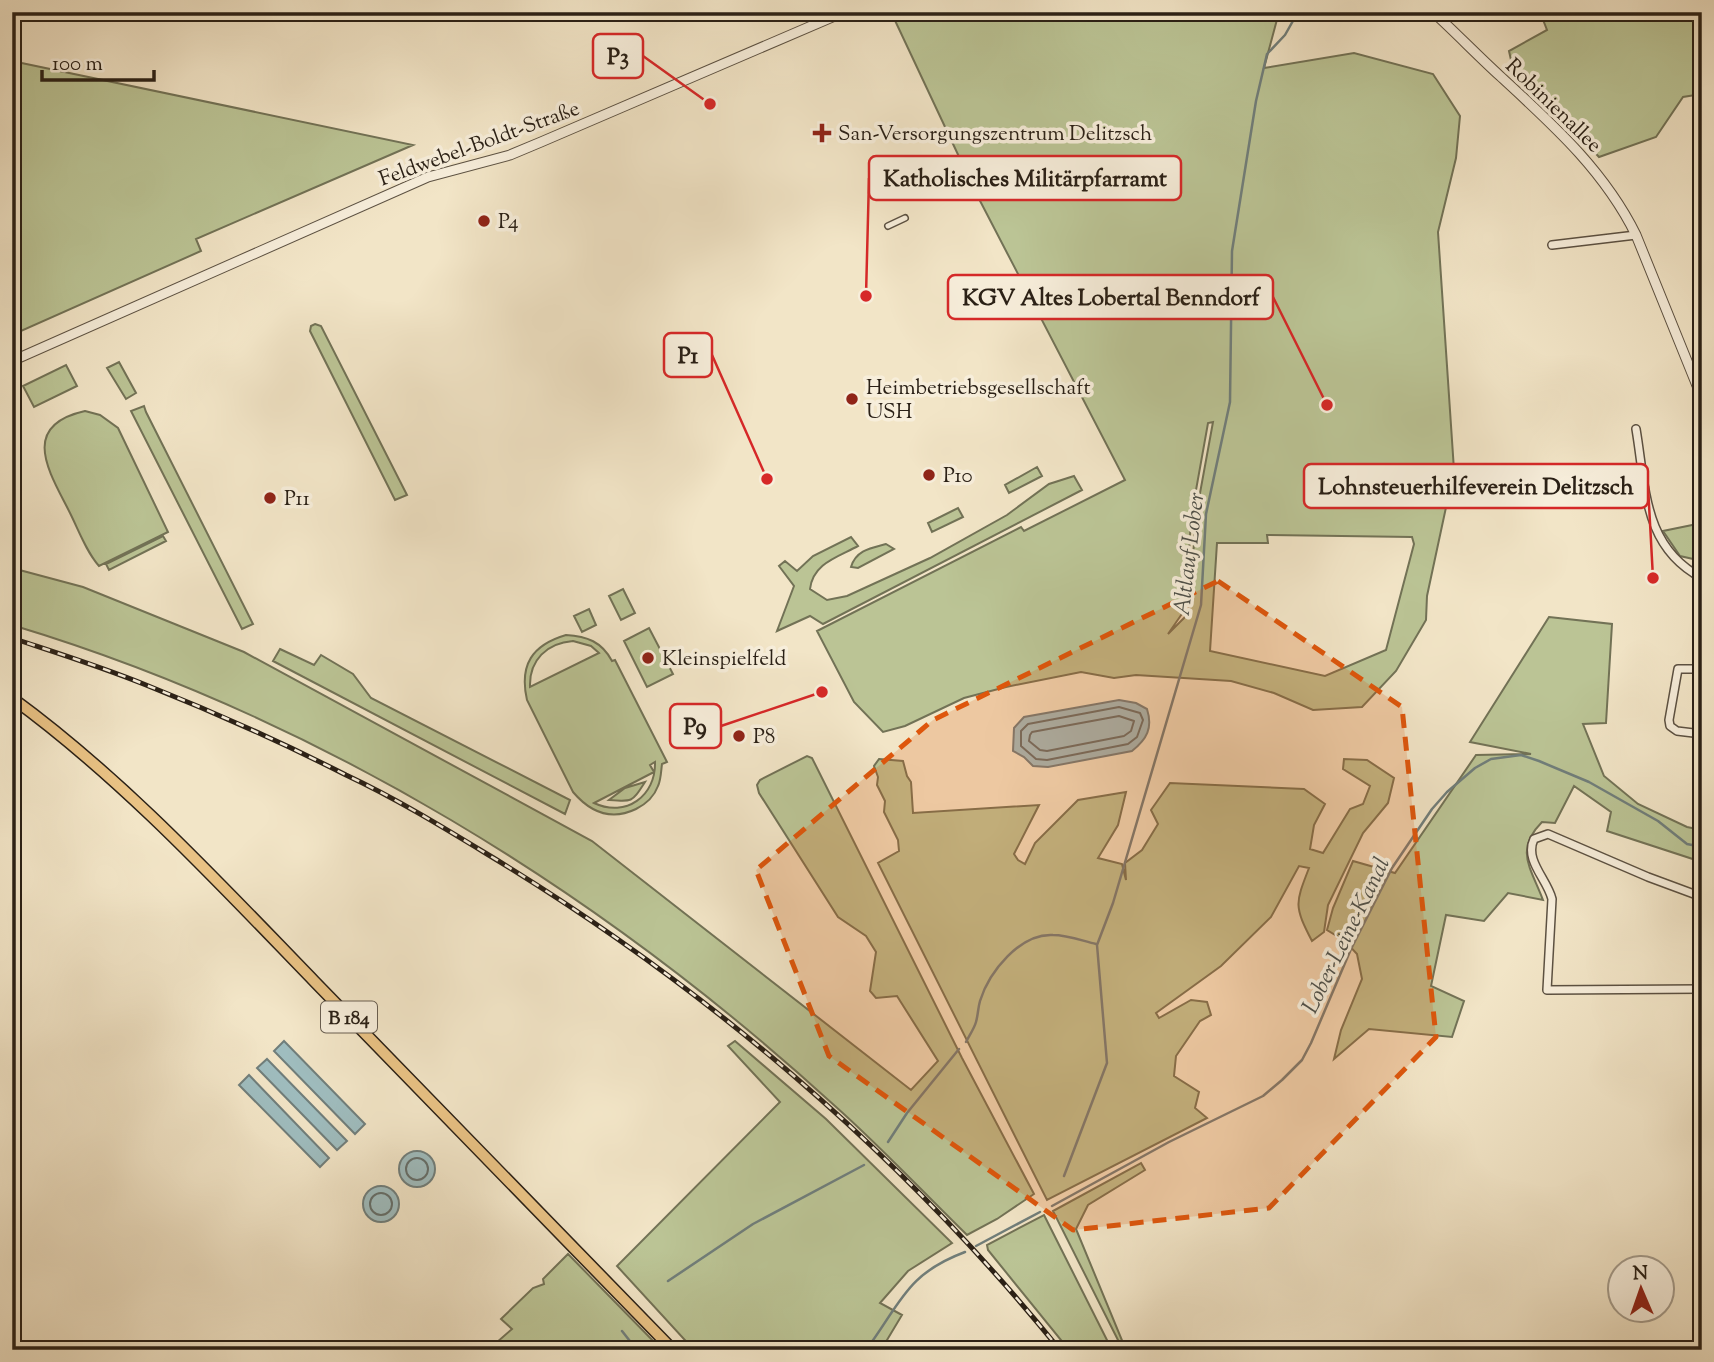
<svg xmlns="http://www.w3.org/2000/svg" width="1714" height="1362" viewBox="0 0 1714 1362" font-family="'Sorts Mill Goudy',serif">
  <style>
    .green { fill: #bbc495; stroke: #727256; stroke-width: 2; fill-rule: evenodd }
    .water { fill: #9fbdbf; stroke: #707e7b; stroke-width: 2 }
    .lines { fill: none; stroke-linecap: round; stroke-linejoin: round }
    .shore { stroke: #646e6a; stroke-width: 2 }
    .stream { stroke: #707e7b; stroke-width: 2.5 }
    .pedestrian-casing { stroke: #5c5142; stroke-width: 8 }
    .minor-casing { stroke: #5c5142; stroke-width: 10 }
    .tertiary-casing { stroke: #5c5142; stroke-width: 11 }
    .primary-casing { stroke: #2a2016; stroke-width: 13 }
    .pedestrian { stroke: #f7eedb; stroke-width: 5 }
    .minor { stroke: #f7eedb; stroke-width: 7 }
    .tertiary { stroke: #f7eedb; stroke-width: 9 }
    .primary { stroke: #e9c284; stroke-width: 10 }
    .rail-casing { stroke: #2a2016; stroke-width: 5 }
    .rail { stroke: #f7eedb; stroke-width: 2.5; stroke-dasharray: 8; stroke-linecap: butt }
    .marked { fill: #de560c; fill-opacity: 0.2; stroke: #de560c; stroke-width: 5; stroke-dasharray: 14 9; stroke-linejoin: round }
    .poi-dot { fill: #8f2418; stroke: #f7eedb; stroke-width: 2.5 }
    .labels { text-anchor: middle; stroke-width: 7; stroke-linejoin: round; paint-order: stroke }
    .shield { fill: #f7eedb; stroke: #685e51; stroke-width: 2 }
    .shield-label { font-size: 19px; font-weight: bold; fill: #2a2016 }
    .street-label { font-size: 21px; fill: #2a2016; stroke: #f7eedb }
    .poi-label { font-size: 21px; fill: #2a2016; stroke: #f7eedb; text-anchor: start }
    .water-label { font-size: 23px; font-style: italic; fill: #4d4f49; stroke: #f7eedb }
    .leader { fill: none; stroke: #d62828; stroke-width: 2.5 }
    .callout-dot { fill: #d62828; stroke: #f7eedb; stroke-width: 2.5 }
    .callout { fill: #f7eedb; stroke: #d62828; stroke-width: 2.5 }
    .callout-label { font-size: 23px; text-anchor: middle; font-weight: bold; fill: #2a2016 }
  </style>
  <rect width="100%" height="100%" fill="#f2e5c7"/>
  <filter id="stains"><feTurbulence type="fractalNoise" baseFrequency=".00286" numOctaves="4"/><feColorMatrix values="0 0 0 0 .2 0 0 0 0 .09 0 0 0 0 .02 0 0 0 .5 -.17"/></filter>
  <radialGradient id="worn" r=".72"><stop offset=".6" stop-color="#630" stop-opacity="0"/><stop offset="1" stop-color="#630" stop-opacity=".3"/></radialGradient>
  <!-- green -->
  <path class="green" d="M891 12H1279L1264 68 1354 53 1433 74 1460 116 1456 158 1438 232 1454 470 1427 596 1426 620 1396 671 1362 707 1313 710 1274 693 1231 681 1136 675 1114 678 1081 672 1006 687 964 698 905 726 883 732 854 702 817 631 1021 527 1024 531 1125 480 977 195ZM1213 422 1196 515 1189 613 1168 634 1186 608 1191 518 1208 423ZM1267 535 1412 537 1414 544 1386 650 1325 676 1210 651 1217 543H1268Z
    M1540 12H1702V94L1683 97 1656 137 1599 157 1566 121 1513 69 1509 51 1547 30Z
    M12 61 413 145 196 239 201 251 12 335Z
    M315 324 321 326 407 495 395 500 310 331 311 326Z
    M119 362 136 393 126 399 107 368Z
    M66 365 77 386 34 407 23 386Z
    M144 406 146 412 253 624 242 629 131 411Z
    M85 411 100 415 118 428 168 532 99 566C86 551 79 531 70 513 50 473 18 426 85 411Z
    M1037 467 1042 476 1009 493 1005 485Z
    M1074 476 1082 490 823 624 810 616 777 631 794 586 779 566 785 561 797 571 813 556 851 537 858 546C838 557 813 563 810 589L827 600 847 596 930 558 1007 515 1049 484Z
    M958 508 963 517 932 532 928 523Z
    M1702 523V561L1680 556 1663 531Z
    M163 536 166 541 109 570 106 564Z
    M886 544 894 549 858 568 851 567C856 550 871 548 886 544Z
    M12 568 83 587 244 652 592 841 911 1090 938 1061 897 996 876 998 870 991 876 952 866 936 838 917 759 793 757 785 760 780 807 756 812 758 962 1058 1034 1194 997 1219 967 1235C923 1192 881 1147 835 1106 601 892 318 717 12 625Z
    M623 589 635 613 621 620 609 596Z
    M589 609 596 625 582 632 574 616Z
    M1549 617 1612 624 1606 723 1583 724 1604 776 1638 804 1687 827 1702 830V862L1607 831 1611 812 1574 786 1555 823 1542 822C1514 850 1531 868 1543 900L1508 893 1484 921 1446 915 1431 986 1464 1001 1452 1037 1369 1029 1334 1059 1341 1030 1362 979 1357 954 1345 941 1327 930 1333 908 1353 861 1395 873 1476 755 1531 754 1470 742Z
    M649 628 673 674 647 687 624 641Z
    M566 635C587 636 602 642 612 661L615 660 667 762 662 764C661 771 661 780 658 786 654 797 646 804 636 809 611 821 590 812 573 792L527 700C519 665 532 645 566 635ZM573 641 591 646 599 653 530 687C529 660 547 643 573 641ZM655 762C656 796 626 818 594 803L654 772 650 765Z
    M280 649 314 665 321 655 353 674 371 698 570 800 565 814 273 661Z
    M879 759 903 761 907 776 911 782 913 813 1039 805 1014 854 1018 860 1025 864 1035 843 1078 800 1126 792 1118 825 1098 858 1122 864 1126 880 1125 863 1142 850 1158 824 1151 810 1170 783 1304 789 1325 804 1314 825 1310 849 1323 853 1350 809 1363 804 1370 786 1343 769 1344 759 1367 760 1394 778 1388 803 1363 833 1328 905 1324 932 1312 941C1294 906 1295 904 1309 868L1299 866 1271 917 1221 966 1156 1013 1159 1018 1191 1000 1207 1002 1211 1015 1200 1021 1176 1056 1174 1076 1199 1092 1195 1108 1207 1118 1047 1200 878 863 899 851 898 840 884 812 885 801 877 785 878 777 874 766Z
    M645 782C632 802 633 802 609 800L625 788Z
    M735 1041 826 1119 952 1243 908 1271 880 1303 902 1315 881 1350H694L617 1266 780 1102 728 1046Z
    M1141 1163 1145 1170 1088 1205 1076 1229 1126 1350H1123L1053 1211Z
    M1044 1215 1112 1350H1069L988 1250 987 1245Z
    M568 1254 662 1350H488L512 1329 501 1319 533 1288 544 1284 543 1279Z"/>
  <!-- water -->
  <path class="water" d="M1119 700 1136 703 1147 709C1153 728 1147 739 1132 751L1048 767 1033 766 1024 757 1013 751 1014 728 1024 717Z
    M284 1041 365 1124 355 1134 274 1051Z
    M267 1059 347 1141 337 1150 257 1068Z
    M249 1075 329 1158 320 1167 239 1085Z
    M399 1169a18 18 0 1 1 36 0a18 18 0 1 1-36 0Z
    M363 1204a18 18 0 1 1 36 0a18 18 0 1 1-36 0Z"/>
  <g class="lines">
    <!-- shore -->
    <path class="shore" d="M1119 707 1140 713 1143 720 1137 737 1128 744 1047 760 1036 759 1021 746V731L1028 724Z
      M1119 716 1134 721 1131 731 1124 736 1047 751 1040 750 1029 741 1030 735 1032 732Z
      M406 1169a11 11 0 1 1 22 0a11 11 0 1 1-22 0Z
      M370 1204a11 11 0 1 1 22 0a11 11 0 1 1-22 0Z"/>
    <!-- stream -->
    <path class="stream" d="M966 1042C969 1036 974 1029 976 1022 978 1015 978 1008 980 1001 989 972 1020 933 1053 935 1067 935 1083 941 1096 944
      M888 1142 907 1113 959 1049
      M1064 1176 1107 1063 1097 945 1113 903 1201 605 1206 514 1230 402 1232 251 1256 101 1267 54 1285 35 1298 12
      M1052 1206 1169 1142 1263 1096 1282 1080 1302 1060 1311 1043 1351 949 1392 868 1432 809 1447 792 1475 768 1491 759 1521 755 1539 761 1589 782 1658 821 1687 844 1702 847
      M976 1246 1040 1212
      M668 1281 753 1224 864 1165
      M622 1331 637 1350
      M866 1350C901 1303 906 1274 965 1252"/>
    <defs>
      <path id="pedestrian" d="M888 226 905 218"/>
      <path id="minor" d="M1552 245 1636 235
        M1636 429C1646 488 1643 547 1702 578
        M1702 669H1678L1669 720 1670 726 1677 731 1702 734
        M1702 897 1648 877 1548 834 1534 839C1524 860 1547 879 1552 899L1547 990 1702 989"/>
      <path id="tertiary" d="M1433 12C1456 33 1477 55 1500 76 1552 124 1604 170 1636 235L1702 398
        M12 361 428 177 510 155 541 142 844 12"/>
      <path id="primary" d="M12 698C123 779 218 882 314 981 433 1104 553 1227 673 1350"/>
    </defs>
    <!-- pedestrian casing -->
    <use href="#pedestrian" class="pedestrian-casing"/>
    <!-- minor casing -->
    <use href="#minor" class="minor-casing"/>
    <!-- tertiary casing -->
    <use href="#tertiary" class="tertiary-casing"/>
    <!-- primary casing -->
    <use href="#primary" class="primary-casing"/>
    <!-- pedestrian -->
    <use href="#pedestrian" class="pedestrian"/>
    <!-- minor -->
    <use href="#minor" class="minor"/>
    <!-- tertiary -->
    <use href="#tertiary" class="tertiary"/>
    <!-- primary -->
    <use href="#primary" class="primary"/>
    <defs>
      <path id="rail" d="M12 638C57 653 102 667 146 685 214 712 281 742 346 775 395 798 441 826 487 854 704 985 900 1152 1060 1350"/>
    </defs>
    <!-- rail casing -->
    <use href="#rail" class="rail-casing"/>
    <!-- rail -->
    <use href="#rail" class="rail"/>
  </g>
  <!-- marked area -->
  <path class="marked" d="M1218 581 1402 707 1436 1037 1269 1208 1073 1230 829 1056 756 870 933 720Z"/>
  <!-- markers -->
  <g class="poi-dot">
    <path d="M818.5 122.5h7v7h7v7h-7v7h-7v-7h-7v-7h7z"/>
    <circle cx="484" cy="221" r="7"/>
    <circle cx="852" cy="399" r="7"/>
    <circle cx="929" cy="475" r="7"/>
    <circle cx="270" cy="498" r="7"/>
    <circle cx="648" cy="658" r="7"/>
    <circle cx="739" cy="736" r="7"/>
  </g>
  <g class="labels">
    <!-- shield labels -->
    <rect class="shield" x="321" y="1001.5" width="56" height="31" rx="5"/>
    <g class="shield-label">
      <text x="349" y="1024">B 184</text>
    </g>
    <!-- street labels -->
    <g class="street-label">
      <text transform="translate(1554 105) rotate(44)" y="7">Robinienallee</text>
      <text transform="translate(479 143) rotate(-20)" y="7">Feldwebel-Boldt-Straße</text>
    </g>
    <!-- poi labels -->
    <g class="poi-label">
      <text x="838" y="140">San-Versorgungszentrum Delitzsch</text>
      <text x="498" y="228">P4</text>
      <text x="866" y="394">Heimbetriebsgesellschaft<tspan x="866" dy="24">USH</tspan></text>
      <text x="943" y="482">P10</text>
      <text x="284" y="505">P11</text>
      <text x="662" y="665">Kleinspielfeld</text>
      <text x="753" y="743">P8</text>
    </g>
    <!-- water labels -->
    <g class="water-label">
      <text transform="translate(1188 554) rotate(-83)" y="8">Altlauf Lober</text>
      <text transform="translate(1345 935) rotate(-64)" y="8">Lober-Leine-Kanal</text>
    </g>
  </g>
  <!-- callouts -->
  <path class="leader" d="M710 104L643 56M866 296L869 178M1327 405L1273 297M767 479L712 355M1653 578L1648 486M822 692L721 726"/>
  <g class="callout-dot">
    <circle cx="710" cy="104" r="7"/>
    <circle cx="866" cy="296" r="7"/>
    <circle cx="1327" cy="405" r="7"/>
    <circle cx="767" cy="479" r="7"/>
    <circle cx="1653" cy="578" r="7"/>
    <circle cx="822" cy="692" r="7"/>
  </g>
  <g class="callout">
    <rect x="593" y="34" width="50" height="44" rx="7"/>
    <rect x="869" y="156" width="312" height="44" rx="7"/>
    <rect x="948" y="275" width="325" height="44" rx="7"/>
    <rect x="664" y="333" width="48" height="44" rx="7"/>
    <rect x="1304" y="464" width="344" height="44" rx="7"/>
    <rect x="670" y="704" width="51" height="44" rx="7"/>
  </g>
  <g class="callout-label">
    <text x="618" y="64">P3</text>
    <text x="1025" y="186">Katholisches Militärpfarramt</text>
    <text x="1111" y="305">KGV Altes Lobertal Benndorf</text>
    <text x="688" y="363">P1</text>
    <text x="1476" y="494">Lohnsteuerhilfeverein Delitzsch</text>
    <text x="695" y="734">P9</text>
  </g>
  <!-- margin -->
  <rect width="1714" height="1362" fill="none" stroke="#f2e5c7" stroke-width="42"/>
  <rect x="14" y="14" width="1686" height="1334" fill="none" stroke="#2a2016" stroke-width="3.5"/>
  <rect x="21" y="21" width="1672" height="1320" fill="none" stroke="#2a2016" stroke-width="2"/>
  <!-- north arrow -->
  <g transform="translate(1641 1289) rotate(358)"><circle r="33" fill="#f7eedb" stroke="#a59c8c" stroke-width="2"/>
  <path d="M0-5L12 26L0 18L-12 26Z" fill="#8f2418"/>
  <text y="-10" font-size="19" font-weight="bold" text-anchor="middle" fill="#2a2016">N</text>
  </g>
  <!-- scale -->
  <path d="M42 70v10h112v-10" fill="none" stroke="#2a2016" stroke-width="3.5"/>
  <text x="52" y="70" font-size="21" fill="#2a2016" stroke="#f7eedb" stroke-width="5" paint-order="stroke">100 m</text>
  <rect width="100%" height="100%" filter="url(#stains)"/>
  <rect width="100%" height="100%" fill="url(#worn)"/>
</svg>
